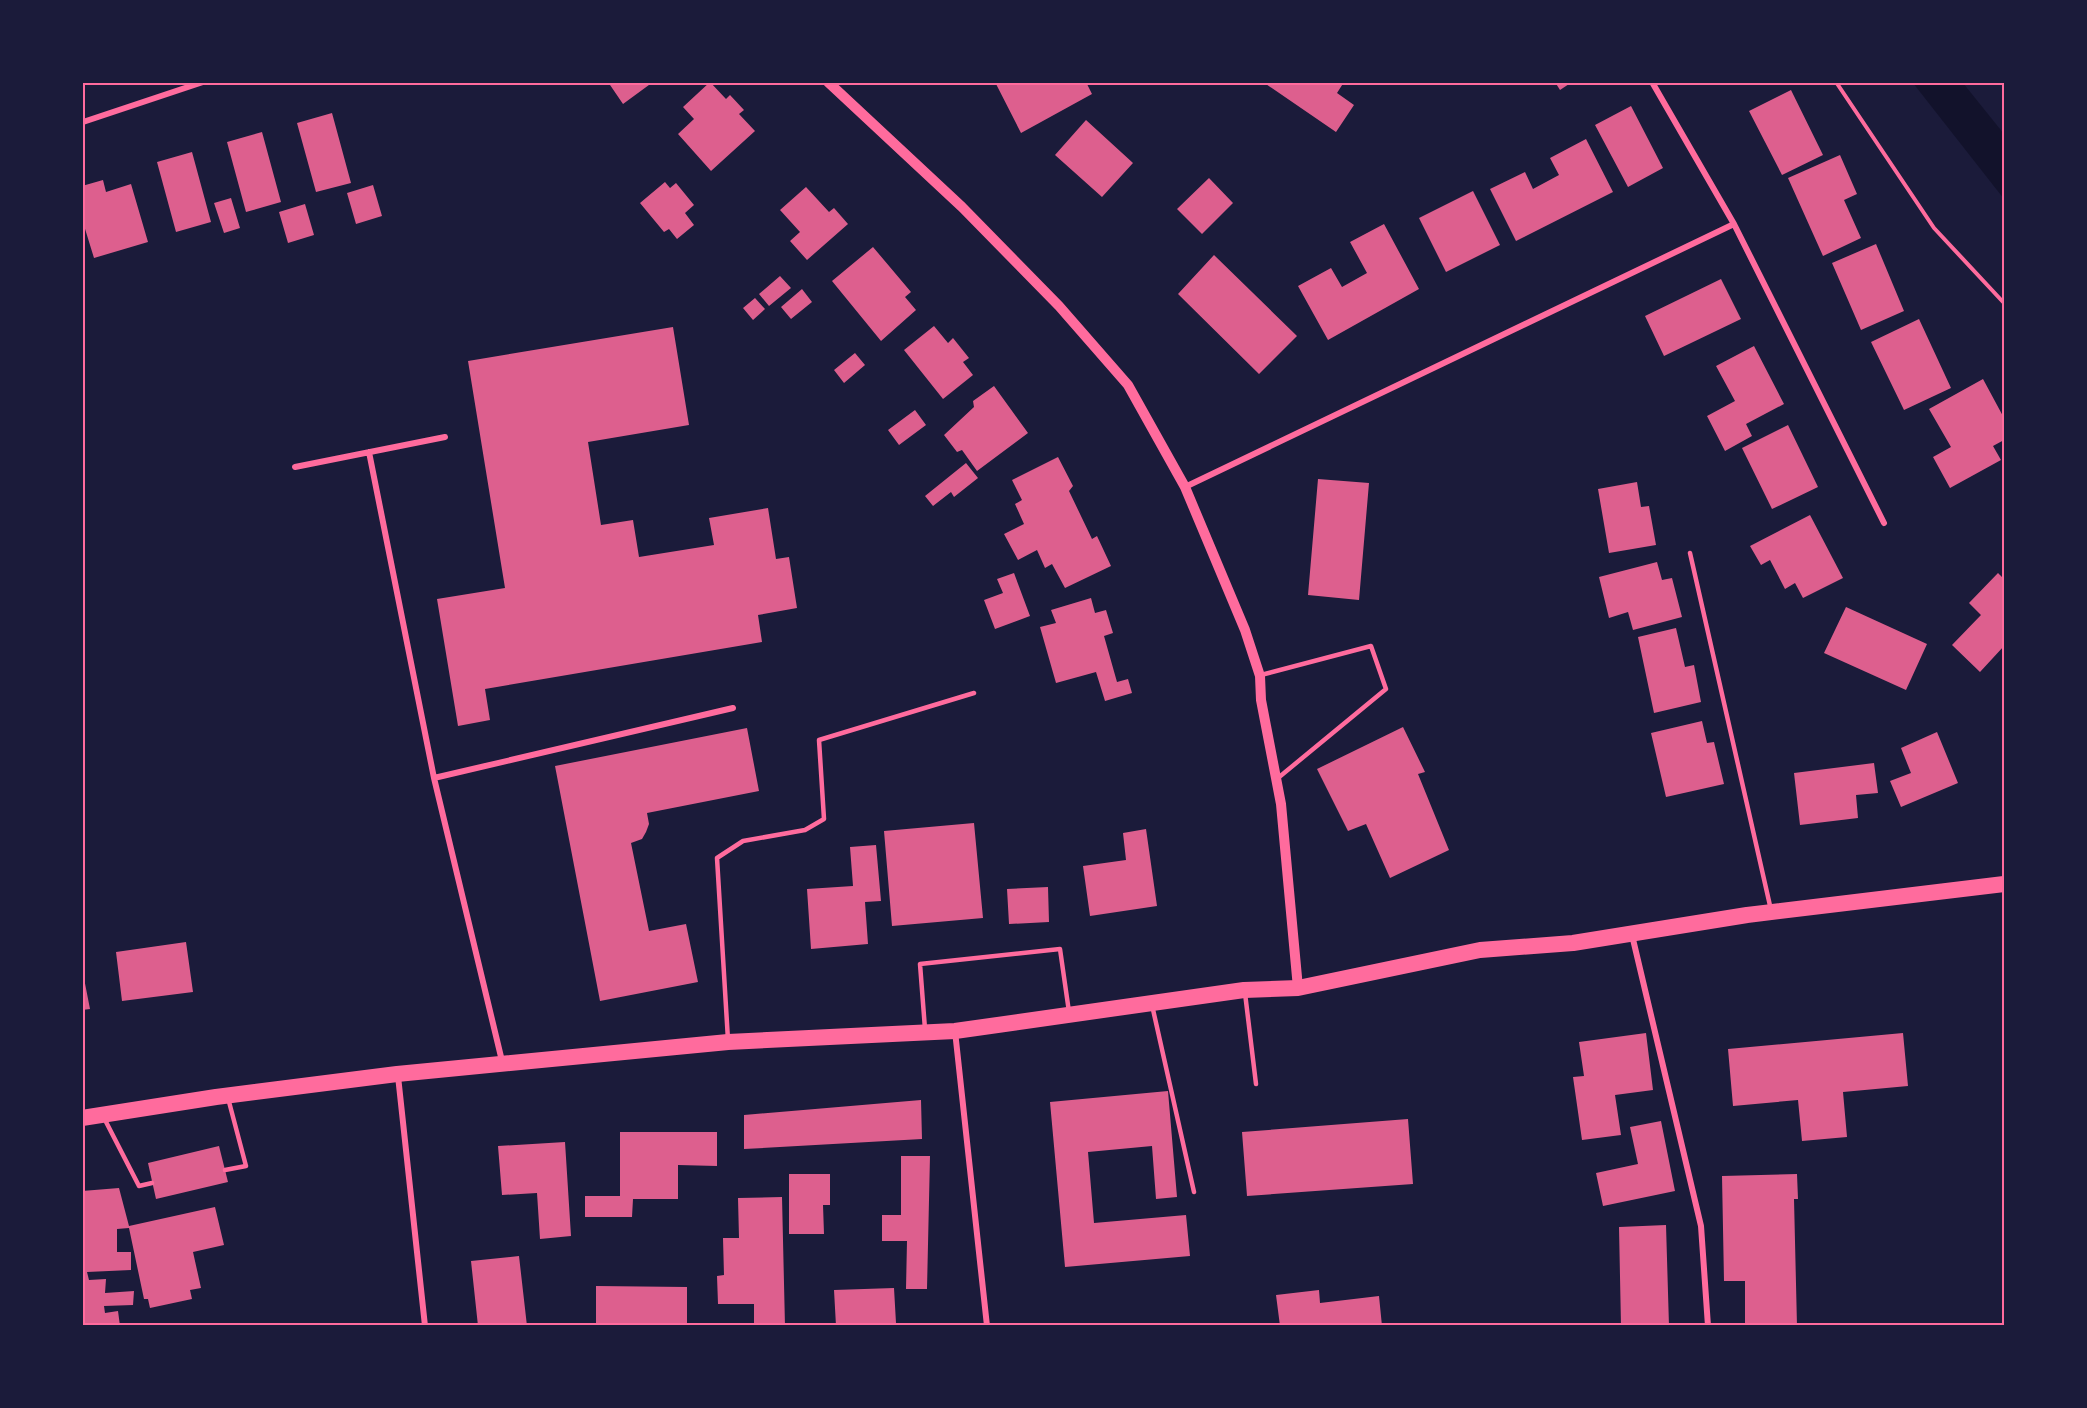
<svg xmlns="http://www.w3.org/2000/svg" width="2087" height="1408" viewBox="0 0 2087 1408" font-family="Helvetica,sans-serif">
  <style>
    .water { fill: #12122b }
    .building { fill: #dd5f8e }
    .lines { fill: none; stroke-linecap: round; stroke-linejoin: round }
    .path { stroke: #ff6b9d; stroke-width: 4 }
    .service { stroke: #ff6b9d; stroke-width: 4.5 }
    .minor { stroke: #ff6b9d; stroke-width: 6 }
    .tertiary { stroke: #ff6b9d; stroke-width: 10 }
    .trunk { stroke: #ff6b9d; stroke-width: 16 }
    .neatline { fill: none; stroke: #ff6b9d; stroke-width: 2 }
  </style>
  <rect width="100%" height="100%" fill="#1b1b3a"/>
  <!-- water -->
  <path class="water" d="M1913 83H1963L2004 134V199Z"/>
  <!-- building -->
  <path class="building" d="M608 82H653L623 104Z
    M710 82 726 99 730 95 744 110 739 114 755 131 711 171 678 134 694 119 683 107Z
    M995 82H1086L1092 94 1021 133Z
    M1263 82H1344L1337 93 1354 105 1336 132Z
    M1555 82H1572L1560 90Z
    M1791 90 1823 155 1782 175 1749 111Z
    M1631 106 1663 168 1628 187 1595 125Z
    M332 113 351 183 316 192 297 123Z
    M1086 120 1133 163 1102 197 1055 155Z
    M262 132 281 202 246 212 227 142Z
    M1586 139 1613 192 1516 241 1490 189 1525 172 1533 189 1559 175 1550 158Z
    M192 152 211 222 176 232 157 162Z
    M1840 155 1857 194 1844 200 1861 238 1823 256 1788 178Z
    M1209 178 1233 203 1202 234 1177 209Z
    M103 180 106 192 131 184 148 242 94 258 82 219V186Z
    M665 182 670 188 676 183 694 205 685 213 694 225 677 239 669 229 664 232 640 203Z
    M373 185 382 216 356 224 347 193Z
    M806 187 829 212 834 208 848 224 807 260 790 241 800 232 780 210Z
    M1473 191 1500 245 1446 272 1419 218Z
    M231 198 240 228 224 233 214 203Z
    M305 204 314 235 288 243 279 212Z
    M1384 224 1419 289 1328 340 1298 286 1331 268 1342 287 1367 273 1350 242Z
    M1876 244 1904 311 1861 330 1832 263Z
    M873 247 911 292 905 297 916 310 881 341 832 281Z
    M1214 255 1297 336 1259 374 1178 294Z
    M780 276 791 288 769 306 759 294Z
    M1721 279 1741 319 1664 356 1645 316Z
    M802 289 812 302 791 319 781 307Z
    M755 298 765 309 753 320 743 308Z
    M1919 319 1951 388 1904 410 1871 342Z
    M934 326 948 343 953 338 969 358 963 362 973 375 943 399 904 350Z
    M673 327 689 425 588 442 601 525 633 520 639 557 714 545 709 518 768 508 776 559 789 557 797 608 758 615 762 642 485 689 490 720 458 726 437 599 505 588 468 361Z
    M1754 346 1784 404 1746 424 1752 436 1725 451 1707 416 1735 401 1716 366Z
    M855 353 865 365 844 383 834 370Z
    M1983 379 2004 418V440L1993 446 2001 460 1950 488 1933 457 1951 447 1929 409Z
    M994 386 1028 433 977 471 962 450 957 452 944 435 974 407 973 401Z
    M915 410 926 425 899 445 888 430Z
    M1788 425 1818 487 1772 509 1742 448Z
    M1058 457 1073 486 1069 491 1092 539 1097 536 1111 566 1065 588 1052 564 1045 568 1037 550 1018 560 1004 534 1024 524 1015 504 1022 500 1012 480Z
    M966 463 978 478 954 497 951 492 933 506 925 496Z
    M1318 479 1369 483 1359 600 1308 595Z
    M1637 482 1641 507 1649 506 1656 545 1609 553 1598 489Z
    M1810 515 1843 578 1803 598 1795 583 1785 589 1770 560 1761 565 1750 546Z
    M1657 562 1662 580 1672 578 1682 617 1633 630 1628 612 1609 618 1599 577Z
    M1014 573 1030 616 995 629 984 600 1003 593 997 579Z
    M1998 573 2004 579V646L1980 672 1952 645 1981 615 1969 603Z
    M1091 598 1095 613 1106 610 1113 633 1104 636 1117 682 1128 679 1132 693 1105 701 1096 672 1056 683 1040 627 1056 623 1051 610Z
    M1846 607 1927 644 1906 690 1824 653Z
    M1676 628 1685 667 1694 665 1701 702 1654 713 1638 637Z
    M1702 721 1707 743 1714 742 1724 784 1666 797 1651 733Z
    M1403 727 1425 772 1418 774 1449 850 1390 878 1366 824 1348 831 1317 769Z
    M747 728 759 791 647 813 649 824 646 832 642 839 631 843 649 931 686 924 698 982 600 1001 555 766Z
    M1937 732 1958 783 1901 807 1890 781 1911 773 1901 748Z
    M1874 763 1878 793 1856 795 1858 818 1800 825 1794 773Z
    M974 823 983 918 892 926 884 831Z
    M1146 829 1157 906 1090 916 1083 866 1126 860 1123 833Z
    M876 845 881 901 865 902 868 944 811 949 807 889 853 886 850 847Z
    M1048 887 1049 922 1009 924 1007 889Z
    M186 942 193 992 122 1001 116 952Z
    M82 968 90 1009 82 1010Z
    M1646 1033 1653 1090 1615 1095 1621 1135 1582 1140 1573 1077 1584 1076 1579 1042Z
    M1903 1033 1908 1086 1843 1092 1847 1137 1802 1141 1798 1100 1733 1106 1728 1049Z
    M1168 1091 1177 1197 1156 1199 1152 1146 1088 1152 1094 1223 1186 1215 1190 1256 1065 1267 1050 1102Z
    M921 1100 922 1139 744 1149V1115Z
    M1408 1119 1413 1184 1247 1196 1242 1132Z
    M1661 1121 1675 1191 1603 1206 1596 1173 1638 1164 1630 1127Z
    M620 1132H717V1166L678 1165V1199H633L632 1217H585V1196H620Z
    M565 1142 571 1236 540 1239 537 1193 502 1195 498 1146Z
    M219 1146 228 1182 156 1199 148 1163Z
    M901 1156H930L927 1289H906L907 1241H882V1215H901Z
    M789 1174H830V1205H823L824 1234H789Z
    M1797 1174 1798 1199H1794L1797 1326H1745V1281H1724L1722 1176Z
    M119 1188 129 1226 215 1207 224 1245 193 1252 201 1288 190 1290 192 1299 150 1308 148 1299H144L129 1228 117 1229V1252H131V1270L87 1272 89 1280 106 1279 105 1293 134 1291 133 1305 104 1306 105 1313 118 1311 120 1326H82V1191Z
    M782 1197 785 1326H754V1304H718L717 1276 724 1275 723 1238H739L738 1198Z
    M1666 1225 1669 1326H1621L1619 1227Z
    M519 1256 527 1326H478L471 1261Z
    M596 1286 687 1287V1326H596Z
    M894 1288 896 1323 836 1326 834 1290Z
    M1319 1290 1320 1303 1379 1296 1382 1326H1280L1276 1295Z"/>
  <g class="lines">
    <!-- path -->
    <path class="path" d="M1836 82 1934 228 2004 303"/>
    <!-- service -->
    <path class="service" d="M1690 553 1771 910
      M1261 675 1371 646 1386 689 1278 778
      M1245 993 1256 1084
      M1152 1005 1194 1192
      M925 1029 920 964 1060 949 1069 1012
      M728 1040 717 858 743 841 805 830 824 819 819 740 974 693
      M104 1118 139 1186 152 1183
      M225 1170 246 1166 228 1098"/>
    <!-- minor -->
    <path class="minor" d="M1652 82 1734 224 1884 523
      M83 122 203 82
      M369 452 434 778 502 1061
      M295 467 445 437
      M1185 487 1734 224
      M434 778 733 708
      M1632 935 1701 1226 1708 1326
      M955 1031 987 1326
      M398 1076 425 1326"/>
    <!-- tertiary -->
    <path class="tertiary" d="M828 82 962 207 1059 306 1128 385 1185 487 1245 630 1260 676 1261 700 1281 804 1298 988"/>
    <!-- trunk -->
    <path class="trunk" d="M82 1118 216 1097 397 1074 728 1042 955 1031 1244 990 1298 988 1480 950 1573 943 1747 915 2004 884"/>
  </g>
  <!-- border -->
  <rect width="2087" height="1408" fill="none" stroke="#1b1b3a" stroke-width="168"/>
  <rect x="84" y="84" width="1919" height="1240" class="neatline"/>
</svg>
